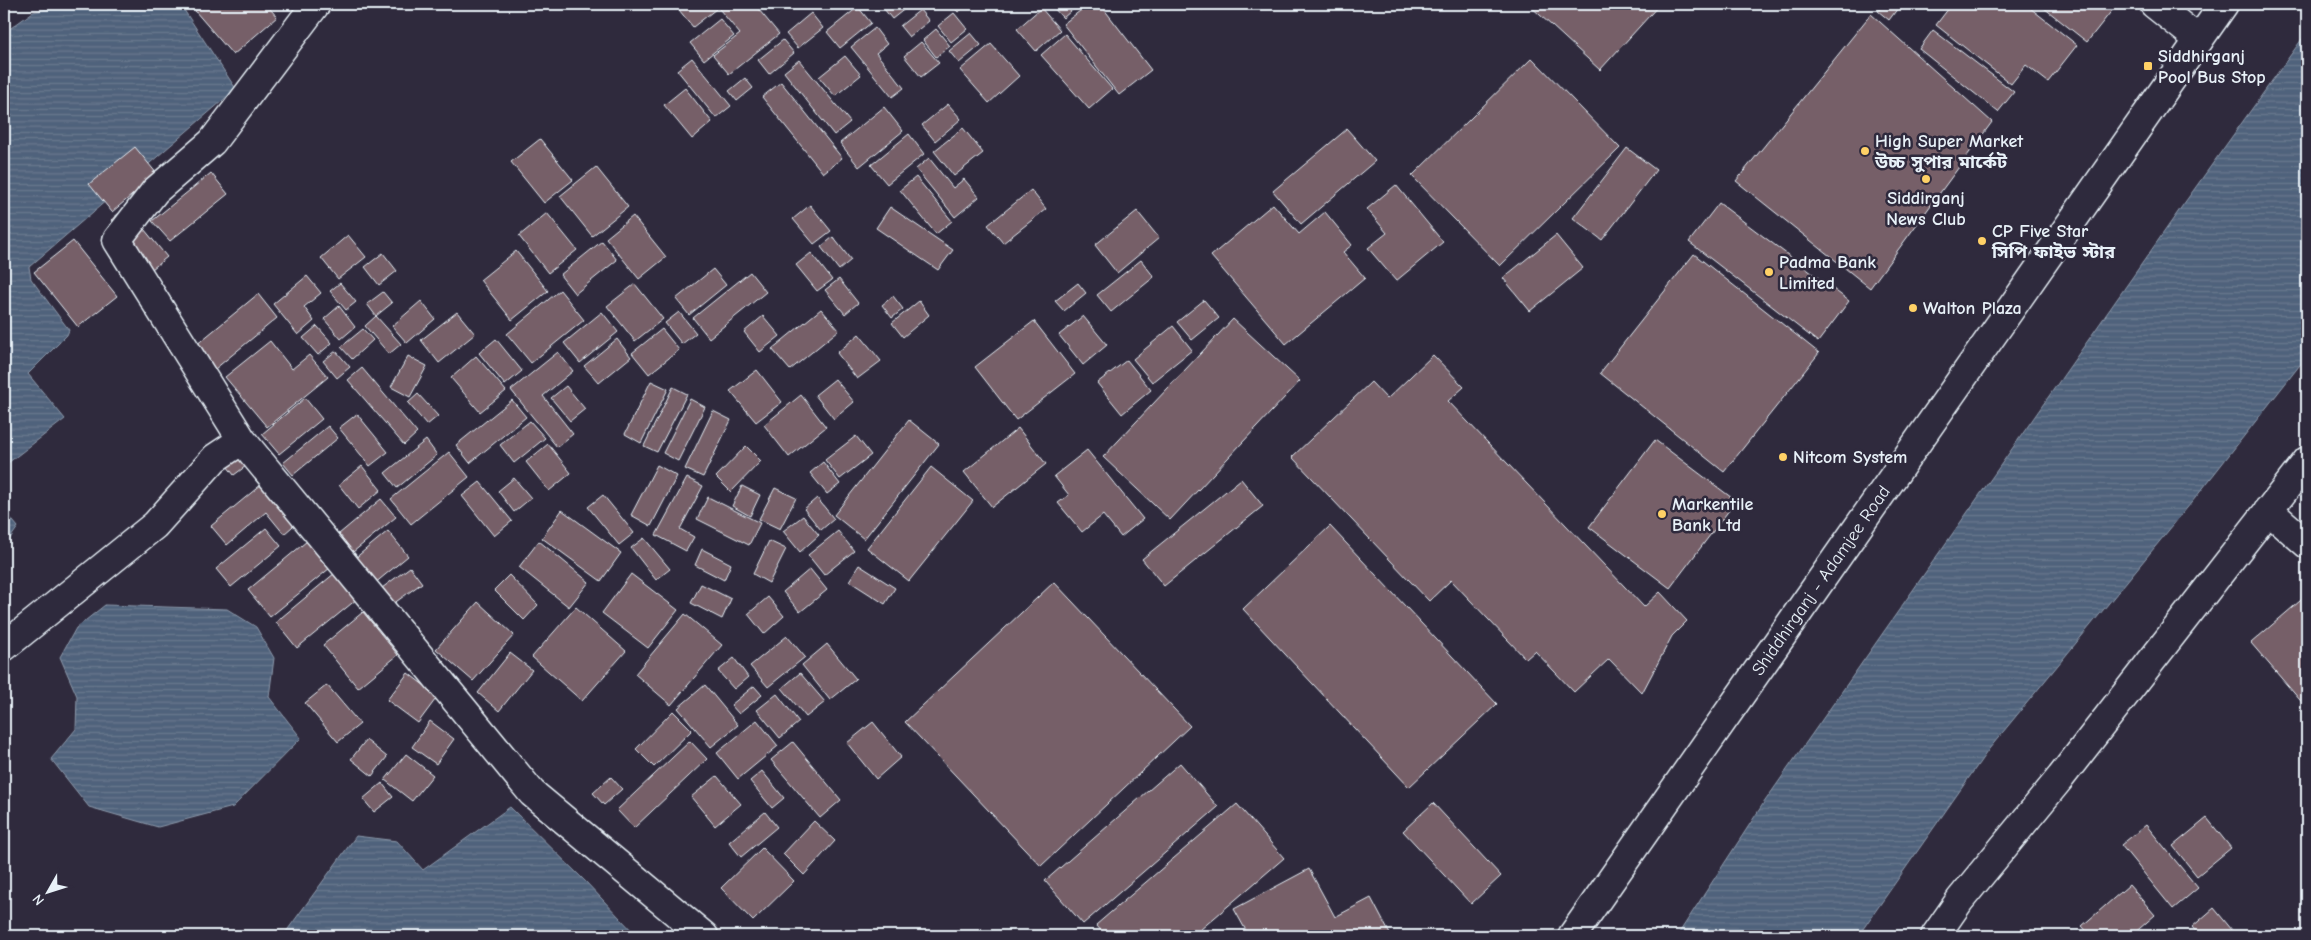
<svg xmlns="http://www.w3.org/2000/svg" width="2311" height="940" viewBox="0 0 2311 940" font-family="'Comic Neue','Noto Sans Bengali',sans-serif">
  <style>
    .water { fill: url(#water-rules); stroke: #8d9bad }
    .building { fill: #765e67; stroke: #e8f1f8 }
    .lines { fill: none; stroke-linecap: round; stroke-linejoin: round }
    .minor-casing { stroke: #e8f1f8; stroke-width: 31 }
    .primary-casing { stroke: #e8f1f8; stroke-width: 31 }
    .minor { stroke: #2f2a3d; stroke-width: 28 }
    .primary { stroke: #2f2a3d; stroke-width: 28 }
    .poi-dot { fill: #ffd166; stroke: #2f2a3d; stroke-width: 2 }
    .labels { text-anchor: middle; stroke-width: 5; stroke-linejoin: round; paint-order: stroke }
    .poi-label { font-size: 18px; font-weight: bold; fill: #e8f1f8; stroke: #2f2a3d; text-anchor: start }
    .street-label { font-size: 18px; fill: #e8f1f8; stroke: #2f2a3d }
  </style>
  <defs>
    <pattern id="water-rules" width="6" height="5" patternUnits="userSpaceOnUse" patternTransform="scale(1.25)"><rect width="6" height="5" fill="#50627b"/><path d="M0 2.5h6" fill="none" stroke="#69798e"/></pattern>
  </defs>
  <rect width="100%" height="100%" fill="#2f2a3d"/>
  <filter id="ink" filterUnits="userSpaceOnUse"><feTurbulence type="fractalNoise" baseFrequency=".02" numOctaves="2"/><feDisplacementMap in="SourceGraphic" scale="10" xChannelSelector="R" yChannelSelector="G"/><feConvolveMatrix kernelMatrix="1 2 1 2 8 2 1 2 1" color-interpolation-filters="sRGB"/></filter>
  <g filter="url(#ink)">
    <!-- water -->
    <path class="water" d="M74 4H180L236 89 29 267 31 279 69 330 67 335 28 374 65 419 4 466V33L33 12Z
      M2307 32V356L2196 497 1989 749 1858 936H1677L1763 804 2183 205Z
      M4 510 18 527 4 547Z
      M105 605 227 609 256 627 274 658 269 697 301 738 233 807 158 827 89 807 51 759 76 729 77 696 60 657 76 628Z
      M510 807 585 881 637 936H283L356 836 397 841 423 870Z"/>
    <!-- building -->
    <path class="building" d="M204 4H266L277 17 233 55 195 11Z
      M687 4H712L716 9 693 27 679 10Z
      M715 4H754L779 34 729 74 713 55 740 34Z
      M880 4H911L892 19Z
      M951 4H968L958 12Z
      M1050 4H1079L1063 18Z
      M1089 4H1100L1151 70 1119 95 1063 24Z
      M1196 4H1210L1202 10Z
      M1528 4H1660L1600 70Z
      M1883 4H1901L1889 20 1878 11Z
      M1952 4H2025L2077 45 2048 82 2026 65 2011 84 1936 25Z
      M2039 4H2117L2087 42Z
      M858 7 871 23 840 48 827 32Z
      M1041 8 1060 30 1036 51 1017 29Z
      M920 10 929 21 909 37 900 26Z
      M811 13 823 28 798 48 786 34Z
      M954 13 967 29 951 42 938 26Z
      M1871 14 1992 122 1870 288 1736 181Z
      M720 19 734 36 704 60 690 43Z
      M875 28 887 44 876 53 904 88 892 97 851 47Z
      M936 29 950 46 936 57 923 40Z
      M1933 30 2014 92 1998 112 1919 49Z
      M971 33 981 45 959 63 949 51Z
      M1065 34 1112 89 1089 109 1041 55Z
      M783 40 794 53 769 74 758 60Z
      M921 42 939 63 921 77 904 56Z
      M991 44 1019 76 989 103 960 70Z
      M845 56 861 75 835 96 819 77Z
      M692 58 731 106 716 118 677 70Z
      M1532 58 1620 148 1500 266 1412 176Z
      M799 60 850 122 834 135 784 72Z
      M745 78 753 88 737 101 729 91Z
      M781 82 842 158 823 173 762 97Z
      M685 88 712 122 692 139 664 105Z
      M948 104 961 119 935 141 922 125Z
      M884 107 903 131 859 167 840 143Z
      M963 128 983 153 954 176 934 151Z
      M1347 129 1375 161 1301 224 1273 191Z
      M909 134 924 154 887 184 871 165Z
      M540 139 573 180 544 203 511 162Z
      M135 147 157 174 112 212 89 184Z
      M1627 148 1656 170 1602 240 1573 218Z
      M929 158 953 188 964 179 979 197 955 217 916 169Z
      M596 167 628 207 592 236 560 196Z
      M211 173 228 194 170 241 152 221Z
      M916 177 952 221 936 234 900 190Z
      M1396 185 1443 242 1396 281 1368 248 1387 233 1367 209Z
      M1031 190 1046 209 1003 243 988 225Z
      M1719 203 1849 301 1818 342 1689 242Z
      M1273 204 1299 234 1325 212 1352 245 1343 252 1365 278 1286 344 1211 256Z
      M810 205 831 231 814 244 793 219Z
      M126 207 167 257 152 269 111 220Z
      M890 207 953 250 938 270 876 228Z
      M1137 211 1159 238 1117 273 1095 245Z
      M547 213 577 250 548 273 519 236Z
      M633 216 666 257 639 279 606 238Z
      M348 235 366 257 338 279 321 258Z
      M1556 235 1583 268 1530 311 1503 278Z
      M833 237 851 260 839 270 821 247Z
      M73 241 117 296 78 327 34 272Z
      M602 241 617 260 575 294 560 275Z
      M516 251 548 291 512 320 480 280Z
      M383 253 397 271 379 285 365 267Z
      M811 253 832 280 817 291 796 265Z
      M1694 254 1819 353 1724 472 1600 373Z
      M1141 260 1154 277 1111 312 1097 295Z
      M713 269 726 285 689 315 676 299Z
      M750 272 766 292 709 338 693 318Z
      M307 276 321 293 304 307 314 321 298 335 273 304Z
      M839 279 858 303 845 314 825 290Z
      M340 283 356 302 346 310 330 291Z
      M1078 283 1086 293 1064 311 1055 301Z
      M635 284 663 319 635 341 607 306Z
      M560 290 584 320 531 363 507 334Z
      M383 292 392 303 376 316 367 304Z
      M258 294 277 318 215 369 196 345Z
      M893 296 903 309 892 318 882 305Z
      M1204 300 1219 318 1192 340 1177 322Z
      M421 301 435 319 407 343 392 326Z
      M919 301 929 315 903 337 892 323Z
      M339 306 355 327 341 339 324 319Z
      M821 309 839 330 790 370 772 349Z
      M457 312 475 334 439 363 421 340Z
      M602 312 618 332 580 363 564 343Z
      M679 312 696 333 682 344 665 323Z
      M376 316 401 344 389 354 365 326Z
      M763 316 780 336 760 352 744 332Z
      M1083 316 1107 345 1083 365 1059 335Z
      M1233 319 1300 381 1170 520 1103 457Z
      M1034 321 1075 374 1016 420 975 367Z
      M317 326 332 343 318 355 303 338Z
      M1173 326 1192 350 1152 382 1133 359Z
      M363 329 373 340 352 359 341 347Z
      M662 329 679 350 649 374 632 353Z
      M859 334 881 361 857 379 837 353Z
      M496 339 522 371 505 385 479 353Z
      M617 339 631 357 599 383 584 366Z
      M270 341 292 369 309 355 328 377 267 427 225 377Z
      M336 351 350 367 337 378 323 361Z
      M558 352 573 371 543 396 573 434 557 447 511 390Z
      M1433 355 1464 387 1448 401 1644 607 1660 592 1687 621 1672 636 1642 693 1609 659 1574 692 1535 651 1526 659 1451 580 1429 601 1292 457 1371 382 1387 399Z
      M408 356 427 366 410 397 391 387Z
      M476 356 506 391 480 412 451 378Z
      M1127 360 1151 390 1122 414 1097 383Z
      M362 368 417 433 404 445 348 380Z
      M757 370 782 402 756 422 730 391Z
      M835 379 854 402 834 419 815 395Z
      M651 381 668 389 641 443 625 434Z
      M566 386 585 409 570 421 551 398Z
      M673 387 687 394 657 452 644 446Z
      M418 394 438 416 427 425 408 403Z
      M801 395 826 427 789 457 764 425Z
      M305 398 322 419 279 454 262 434Z
      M690 399 705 407 678 461 663 453Z
      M512 400 526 417 470 463 456 445Z
      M713 411 731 420 703 477 685 469Z
      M357 414 388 452 370 466 339 428Z
      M909 420 939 444 864 539 834 515Z
      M530 421 545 438 514 463 500 445Z
      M328 426 338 438 293 475 283 463Z
      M1018 428 1046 464 992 507 964 472Z
      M856 436 871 455 840 479 825 460Z
      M426 440 437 455 397 488 385 473Z
      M1655 440 1736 501 1670 588 1589 527Z
      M548 444 571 473 549 491 526 462Z
      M746 446 761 461 731 492 716 477Z
      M214 449 258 457 234 475Z
      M1087 450 1143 519 1121 537 1103 515 1082 532 1058 503 1069 495 1054 476Z
      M449 452 469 477 411 524 391 499Z
      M823 462 840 484 827 494 810 473Z
      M657 465 677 476 651 526 631 515Z
      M362 466 381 490 358 509 339 485Z
      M931 467 973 501 909 581 867 548Z
      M514 478 531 498 514 512 498 491Z
      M687 478 703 486 680 529 694 537 686 551 656 535Z
      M268 479 301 519 284 534 266 512 227 545 211 526Z
      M1241 479 1263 506 1164 586 1142 559Z
      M480 482 512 521 494 536 462 496Z
      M742 486 760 495 750 516 732 506Z
      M775 488 796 498 780 529 759 519Z
      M603 495 634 533 619 545 588 507Z
      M708 497 760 523 749 545 697 519Z
      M817 498 834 519 821 530 804 509Z
      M381 499 396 517 353 552 339 534Z
      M562 510 621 553 601 581 542 538Z
      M803 516 819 535 800 552 783 531Z
      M1330 526 1497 704 1409 787 1243 609Z
      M266 528 281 546 231 587 216 569Z
      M388 531 408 556 374 584 354 559Z
      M838 531 854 551 824 575 808 555Z
      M644 538 670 569 656 580 631 548Z
      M307 541 330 568 270 617 248 590Z
      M539 541 589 582 569 607 519 567Z
      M769 541 786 549 769 583 753 574Z
      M702 549 731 564 724 580 695 565Z
      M859 565 895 588 885 604 849 581Z
      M410 567 422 583 393 604 382 588Z
      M810 569 827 590 800 612 783 592Z
      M335 573 357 599 297 648 276 622Z
      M631 574 678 610 648 648 602 613Z
      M509 575 538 605 524 620 494 590Z
      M1054 582 1190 726 1041 866 905 722Z
      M701 584 731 599 722 619 691 603Z
      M2307 595V706L2306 707 2251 643Z
      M768 597 784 616 764 634 748 614Z
      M478 602 514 635 473 681 436 649Z
      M576 607 626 651 582 701 532 657Z
      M363 612 398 655 358 688 323 645Z
      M685 614 722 645 671 705 635 674Z
      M787 636 805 657 768 687 750 666Z
      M827 644 856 679 830 700 802 665Z
      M510 653 532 670 499 711 478 693Z
      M734 658 748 677 734 689 718 671Z
      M408 673 438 696 418 723 387 700Z
      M800 673 825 702 806 717 782 688Z
      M327 685 360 724 338 742 305 703Z
      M705 685 738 725 711 747 678 708Z
      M754 686 762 695 739 714 731 705Z
      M777 694 799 722 780 738 757 710Z
      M673 711 692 730 654 767 636 749Z
      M757 720 778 746 738 779 717 753Z
      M430 721 454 739 436 764 412 747Z
      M873 722 901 757 876 779 847 743Z
      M366 740 387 757 372 776 351 759Z
      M690 741 707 759 634 828 617 810Z
      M793 742 841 800 820 818 771 760Z
      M406 754 433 775 412 801 385 780Z
      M1180 763 1218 807 1083 924 1045 881Z
      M762 771 784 798 772 808 750 781Z
      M717 776 741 804 715 826 691 797Z
      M611 777 622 789 604 805 593 793Z
      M382 783 393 797 374 812 363 799Z
      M1433 803 1501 876 1471 904 1403 831Z
      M1237 804 1284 858 1193 936H1106L1096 925Z
      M765 812 777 827 741 857 729 842Z
      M2207 818 2231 848 2197 876 2173 846Z
      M814 821 835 841 804 875 783 854Z
      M2146 825 2198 888 2173 909 2121 845Z
      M762 848 794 881 753 921 721 888Z
      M1309 869 1335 917 1371 898 1391 936H1249L1234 909Z
      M2129 885 2155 915 2131 936H2091L2082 926Z
      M2214 908 2237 936H2200L2192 927Z"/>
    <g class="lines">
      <defs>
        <path id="minor" d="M316 4 212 142 155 191 117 240 242 440 532 793 704 936
          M2154 4 2199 40
          M2268 510 2307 544
          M4 647 155 525 215 458 242 440
          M1935 936 1960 900 2061 777 2307 461"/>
        <g id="primary">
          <path id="s1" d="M1572 936 2224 4"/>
        </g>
      </defs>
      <!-- minor casing -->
      <use href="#minor" class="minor-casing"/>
      <!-- primary casing -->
      <use href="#primary" class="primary-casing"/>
      <!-- minor -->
      <use href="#minor" class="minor"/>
      <!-- primary -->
      <use href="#primary" class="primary"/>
    </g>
  </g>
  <!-- markers -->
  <g class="poi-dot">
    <rect x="2143" y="61" width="10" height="10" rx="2.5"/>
    <circle cx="1865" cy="151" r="5"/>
    <circle cx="1926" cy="179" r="5"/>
    <circle cx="1982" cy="241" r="5"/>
    <circle cx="1769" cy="272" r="5"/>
    <circle cx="1913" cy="308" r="5"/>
    <circle cx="1783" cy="457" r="5"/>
    <circle cx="1662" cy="514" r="5"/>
  </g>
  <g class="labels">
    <!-- poi labels -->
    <g class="poi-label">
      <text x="2158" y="62">Siddhirganj<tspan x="2158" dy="21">Pool Bus Stop</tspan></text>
      <text x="1875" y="147">High Super Market<tspan x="1875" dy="21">উচ্চ সুপার মার্কেট</tspan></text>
      <text x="1926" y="204" text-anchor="middle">Siddirganj<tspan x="1926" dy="21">News Club</tspan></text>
      <text x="1992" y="237">CP Five Star<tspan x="1992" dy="21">সিপি ফাইভ স্টার</tspan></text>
      <text x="1779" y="268">Padma Bank<tspan x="1779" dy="21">Limited</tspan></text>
      <text x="1923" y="314">Walton Plaza</text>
      <text x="1793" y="463">Nitcom System</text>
      <text x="1672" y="510">Markentile<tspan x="1672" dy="21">Bank Ltd</tspan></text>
    </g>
    <!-- street labels -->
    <g class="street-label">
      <text dy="6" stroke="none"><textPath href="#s1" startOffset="434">Shiddhirganj - Adamjee Road</textPath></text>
    </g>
  </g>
  <!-- margin -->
  <rect width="2311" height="940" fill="none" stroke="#2f2a3d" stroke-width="20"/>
  <rect x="10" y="10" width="2291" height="920" fill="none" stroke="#e8f1f8" stroke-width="2" filter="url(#ink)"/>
  <!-- north arrow -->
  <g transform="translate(48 892) rotate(231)" stroke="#2f2a3d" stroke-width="4" paint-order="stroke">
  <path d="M0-4L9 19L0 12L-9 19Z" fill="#e8f1f8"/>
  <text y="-8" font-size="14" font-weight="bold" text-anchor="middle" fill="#e8f1f8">N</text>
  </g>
</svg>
